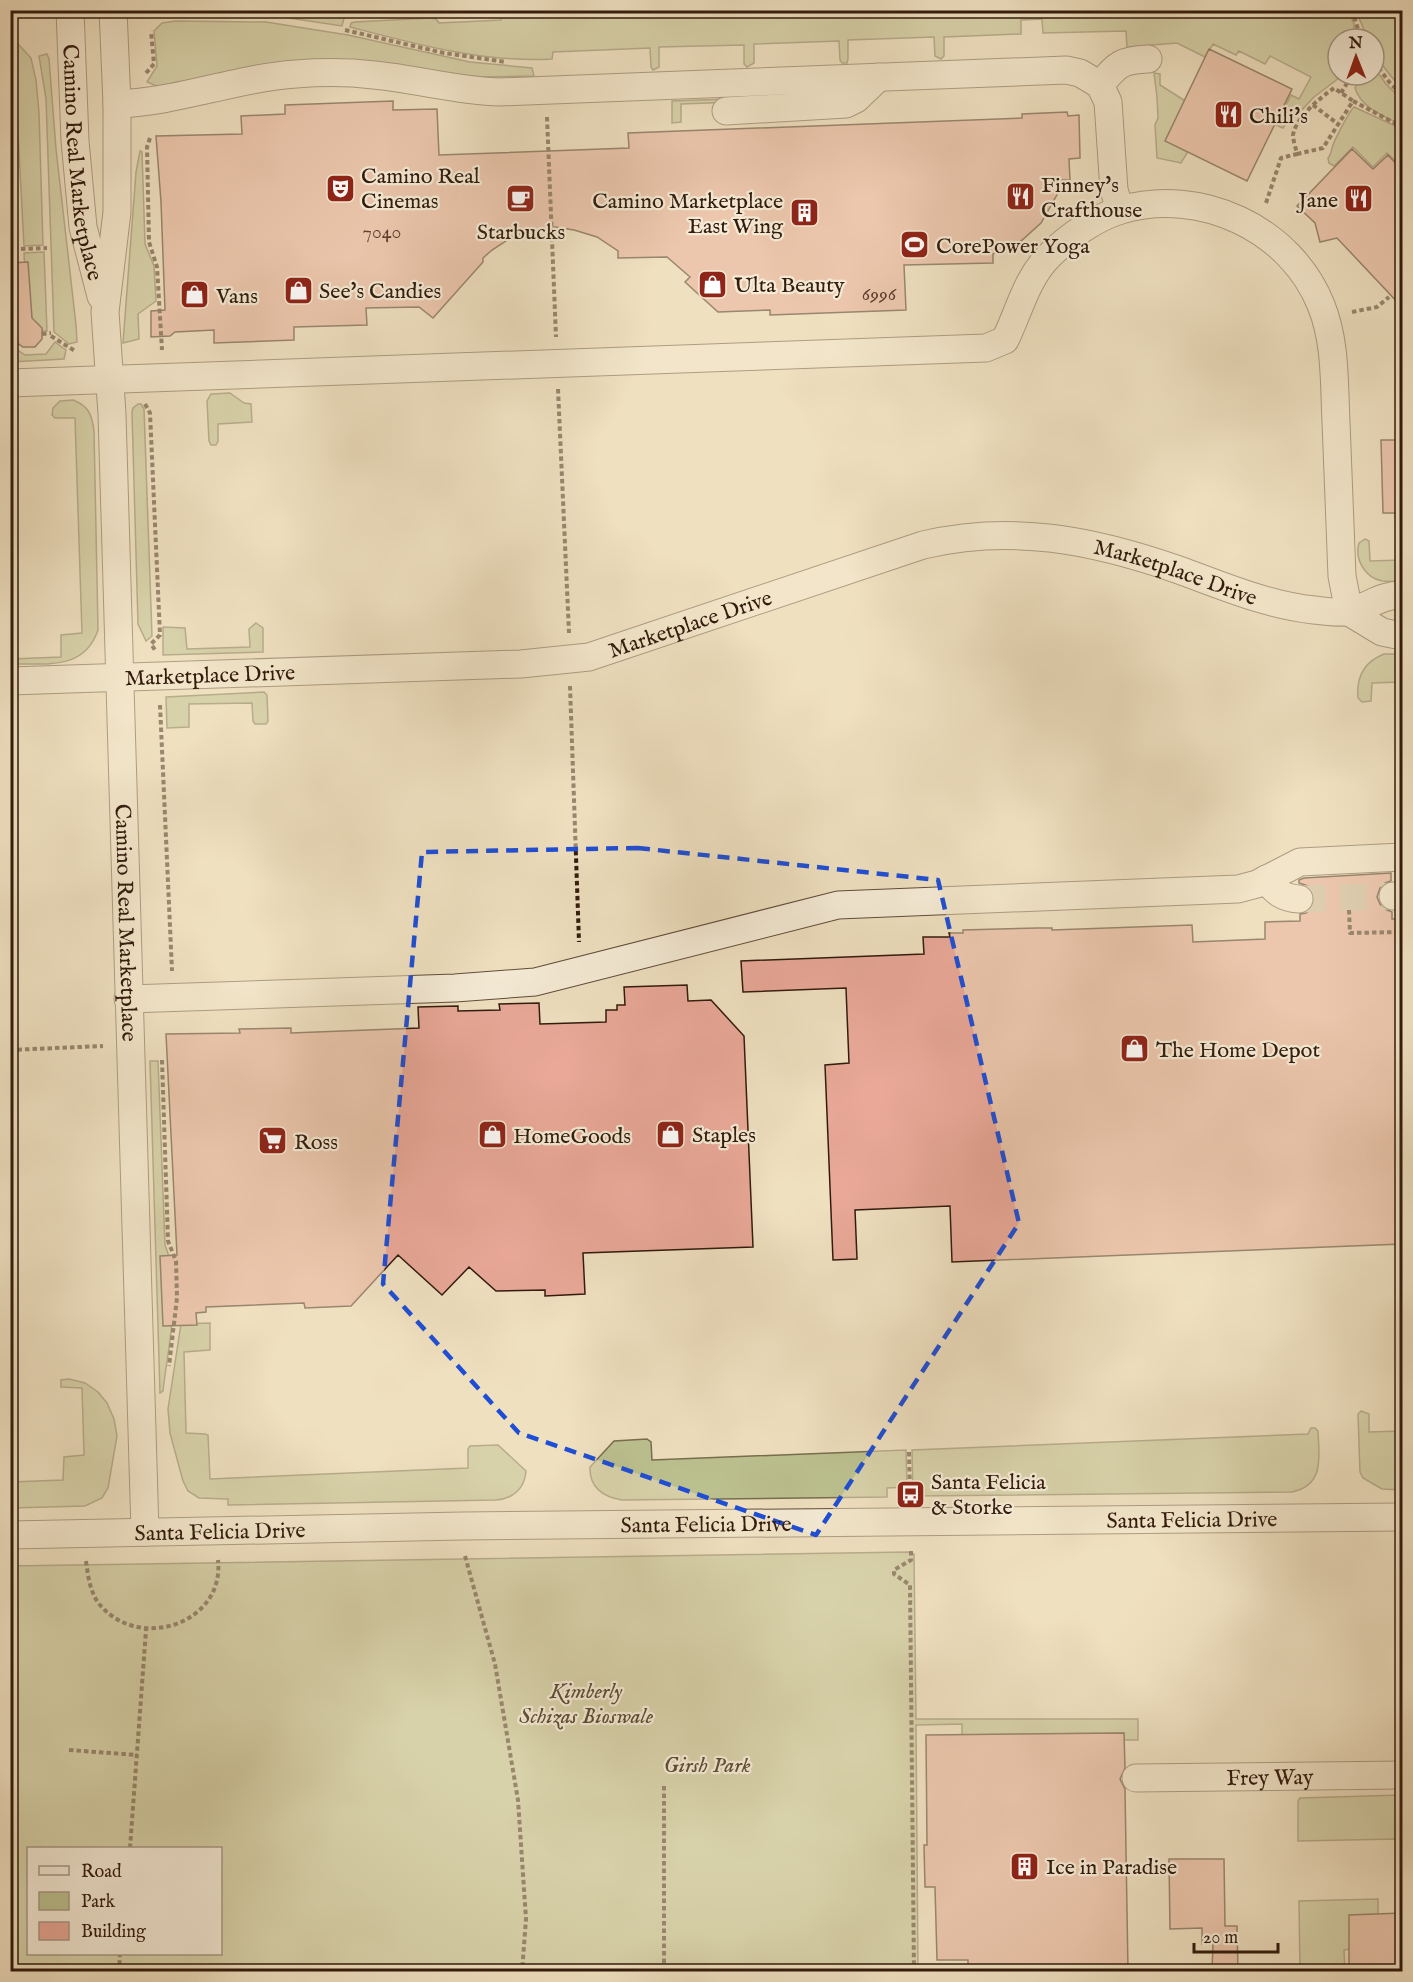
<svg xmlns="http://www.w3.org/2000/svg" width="1413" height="1982" viewBox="0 0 1413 1982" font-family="'IM FELL English',serif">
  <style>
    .green { fill: #bcc190; stroke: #776e4e; stroke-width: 1.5; fill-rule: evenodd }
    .building { fill: #e9a898; stroke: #321b0d; stroke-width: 1.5 }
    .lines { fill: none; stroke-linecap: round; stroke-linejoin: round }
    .minor-tunnel { stroke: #c9b99c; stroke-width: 27; stroke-dasharray: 27 14; stroke-linecap: butt }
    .minor-casing { stroke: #614c3a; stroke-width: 29 }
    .path { stroke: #321b0d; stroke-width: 4; stroke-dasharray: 4.5 3; stroke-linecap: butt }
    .minor { stroke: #f5ebd6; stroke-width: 27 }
    .marked { fill: none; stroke: #1d4ed8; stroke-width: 4.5; stroke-dasharray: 12 8; stroke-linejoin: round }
    .labels { text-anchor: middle; stroke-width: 4.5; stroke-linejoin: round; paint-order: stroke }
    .number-label { font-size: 20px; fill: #603e30 }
    .poi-label { font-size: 22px; fill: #321b0d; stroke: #f5ebd6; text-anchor: start }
    .street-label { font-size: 22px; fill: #321b0d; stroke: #f5ebd6 }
    .park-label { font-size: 22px; font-style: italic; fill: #5b4d34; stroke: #f5ebd6 }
  </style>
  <rect width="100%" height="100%" fill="#efe0c0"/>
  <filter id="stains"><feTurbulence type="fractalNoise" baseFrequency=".00333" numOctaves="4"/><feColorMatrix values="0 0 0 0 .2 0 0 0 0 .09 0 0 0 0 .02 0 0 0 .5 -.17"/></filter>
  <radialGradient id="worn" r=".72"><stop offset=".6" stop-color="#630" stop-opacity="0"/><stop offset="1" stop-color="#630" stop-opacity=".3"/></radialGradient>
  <!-- green -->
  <path class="green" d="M555 10H1348L1354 24V39H1338V75H1343L1314 97 1297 115 1290 117 1283 128 1276 125 1291 95 1299 99 1311 77 1270 56 1265 64 1239 51 1236 55 1213 44 1205 57 1177 43 1127 47 1126 31 1043 33 1042 19 1021 20V34L944 37V56L941 59 935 56 934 37 848 40V59L847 63H842L840 60 839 41 754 44V63L747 67 744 64V45L659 47V67L653 70 651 67 650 48 553 52 552 59C484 63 416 44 350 27L351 23 354 22 431 18 436 19 439 23 501 20V16Z
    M182 11 412 10V11L354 14 344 18 342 26 269 15H165L163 14 164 11Z
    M1356 11H1402V90L1376 57 1374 52V39H1368Z
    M175 21 266 22 348 35 470 62 532 68 534 76 481 77 452 74 159 87 147 82 157 66 154 31 162 23Z
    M10 44 19 45 31 58 36 80 39 113 43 245 24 246 16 96 11 95Z
    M47 54 49 59 56 149 76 325 77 342 69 344 54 332 46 99 39 56Z
    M1374 67 1386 84 1402 100V125C1385 117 1361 108 1355 88L1362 75H1374Z
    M1154 73 1160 74V85L1187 102 1189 150 1181 163 1157 158 1155 125 1158 118 1157 97Z
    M789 97V100L681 104V122L672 123V101Z
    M1354 107 1402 129V167L1387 153 1373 167 1353 147 1334 166 1329 163 1328 158C1332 153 1331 151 1333 145 1335 139 1350 110 1354 107Z
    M140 151 142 152 145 244 154 266 156 301 138 314 139 339 123 343 136 172Z
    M44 252 47 331H39L27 319 24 253Z
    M55 342 66 350 64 359 11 362V349H16L25 355 46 354Z
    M230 393 244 403 251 404 252 422 218 424V441L216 445H211L209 441 207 401 211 394Z
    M73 400C89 406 92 415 94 431L98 630C84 671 46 663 11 664V659L61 657V635L82 633 75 418H55L52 415 53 408 60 401Z
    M138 404H141L144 409 152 636 146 641 138 624 132 412 133 408Z
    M1365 539 1369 541 1370 561 1402 560V581C1396 581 1389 582 1382 581 1366 578 1354 560 1359 543Z
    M256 623 263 628V652L163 655V627L185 628 187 649 250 647 249 629Z
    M1384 654H1402V682L1372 683 1371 701 1362 702 1358 698C1356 677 1364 662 1384 654Z
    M264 692 267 695 268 721 266 724H255L253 721 252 703 189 704V727L167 728 166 697Z
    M150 1061H158L165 1245C183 1289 168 1345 163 1391L160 1393Z
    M210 1323V1350L184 1352 186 1433 205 1434 208 1435 210 1479 468 1468V1449L470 1446 498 1445 526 1471C525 1488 513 1499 496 1500L228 1505V1499L199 1498 188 1491 183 1481 170 1433 168 1409 181 1324Z
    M69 1379 85 1383 98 1392 107 1403 114 1419 117 1436 108 1488 102 1498 85 1506 11 1508V1482L63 1480 64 1457 84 1455 82 1388 61 1387V1380Z
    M1361 1411 1369 1414V1432L1402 1431V1490L1382 1489 1363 1478 1360 1472 1358 1414Z
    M1311 1428H1315L1318 1431C1319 1456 1325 1485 1292 1492L913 1496 912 1450 1308 1434Z
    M647 1439 651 1442 652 1460 906 1450 907 1487 887 1488V1497L622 1500C603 1497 589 1487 590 1467L614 1441Z
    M908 1552 914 1554 916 1719H1138V1740H1124V1733L962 1735V1724L916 1725 918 1971H11V1566ZM28 1848H220V1954H28Z
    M1402 1795V1888H1398L1397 1839 1298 1841V1801L1300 1798Z
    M1378 1899V1920L1352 1949 1344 1950 1345 1971H1300L1299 1901Z"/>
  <!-- building -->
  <path class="building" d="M1209 49 1292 89 1247 181 1165 141Z
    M393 101V110L437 109 439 155 629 148 628 133 1022 118V114L1067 112 1068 116 1079 115 1080 158 1069 159 1070 180H1061L1058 193 1041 223 1021 241 993 254V263L904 265 906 310 770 315V310L718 312 685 282 690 277 667 257 618 258V251L597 237 574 230 555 227 523 233 512 237 492 250 483 258V262L433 318 419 307 366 308 367 325 294 327V340L214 343V330L175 332 170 336 151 337V311L165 310 161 202 156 136 242 134 241 116 285 114V105Z
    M1352 149 1373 169 1388 155 1402 170V307L1337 238 1320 242 1315 223 1297 206Z
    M28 262 32 318 42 328V339L35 347H23L10 338V263Z
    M1381 440H1402V513H1383Z
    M1391 873V881L1385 883 1380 888 1377 897 1380 904 1385 909 1392 912V919H1402V1244L952 1262 950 1206 855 1210 857 1259 833 1260 825 1065 849 1063 846 988 743 992 741 961 924 954 923 937H950L949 933H963V930L1038 928H1052V930L1192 925 1193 942 1265 939V922L1300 921V914L1306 913 1312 908 1315 900 1313 892 1308 886 1299 883V880L1304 878Z
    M687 985 688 1001 711 1000 744 1036 753 1247 583 1253 585 1294 545 1296V1290L496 1291 469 1267 442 1295 398 1255 351 1306 305 1308 304 1303 206 1307V1312L196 1313 197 1325 163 1326 160 1256 177 1255 166 1034 240 1033 239 1029 291 1028V1033L419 1028 418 1007 458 1006V1011L500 1010 499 1004 539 1003 540 1024 606 1022V1010H617V1005H625L624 987Z
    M1124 1733 1125 1768 1120 1779 1125 1789 1128 1971H968V1960H937L935 1887H925L924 1845H927L926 1735Z
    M1169 1859H1224L1225 1926H1237L1238 1971H1212L1213 1943 1202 1944V1928L1170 1929Z
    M1402 1913V1971H1349V1915Z"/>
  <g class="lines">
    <!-- minor-tunnel -->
    <path class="minor-tunnel" d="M1299 899 1393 896"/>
    <defs>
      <g id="minor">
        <path id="s1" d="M70 10 75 141 83 227 101 296"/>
        <path id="s2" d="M113 10 117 104V212L105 312 112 414 145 1532"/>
        <path d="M1100 85C1117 65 1120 60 1148 59"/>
        <path d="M117 104C178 102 236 78 296 74 322 72 348 72 374 75 416 79 458 91 500 92L1066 70 1080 73 1100 85 1108 102 1114 190 1120 210"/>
        <path d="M726 111 846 104 856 99 879 77"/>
        <path d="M10 383 986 348 1005 340C1019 312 1026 279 1049 256 1068 237 1095 218 1121 210 1200 187 1290 228 1321 305 1336 342 1334 382 1336 422 1338 473 1340 525 1342 576L1349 612"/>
        <path d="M1349 612 1382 632 1402 636"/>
        <path id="s3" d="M10 681 521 664 589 657 923 545C1013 524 1093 540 1179 570 1223 586 1267 605 1314 610 1325 611 1341 614 1351 611 1370 606 1381 595 1402 595"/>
        <path d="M1266 879C1275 892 1283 898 1299 899"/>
        <path d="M1393 896H1402"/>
        <path d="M128 999 455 988 535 982 838 905 1238 889 1257 884 1300 862 1402 857"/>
        <path id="s4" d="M10 1535 463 1526 1402 1517"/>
        <path id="s5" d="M1136 1778 1402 1775"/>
      </g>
    </defs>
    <!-- minor casing -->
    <use href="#minor" class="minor-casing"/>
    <!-- path -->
    <path class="path" d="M1352 10 1361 39
      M345 30 444 53 506 62
      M1374 62 1390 83 1402 95
      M146 73 154 64 151 31
      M1341 93 1352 75
      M1313 105 1338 124
      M547 117 556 337
      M150 138 147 147 149 242 157 267 162 350
      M1297 154 1323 148 1353 101 1402 127
      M1266 203 1281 158 1297 154C1296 149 1293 140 1293 135 1296 117 1320 98 1334 88L1353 101
      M21 249 47 248
      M1352 312 1377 307 1389 297
      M42 334 51 333
      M51 336 75 351
      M558 389 569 633
      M145 404 150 413 160 635 151 644 155 650
      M570 686 579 942
      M160 705 172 971
      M1349 910 1350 933 1402 932
      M10 1050 103 1046
      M162 1060 168 1241 176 1261 177 1298 169 1366
      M909 1452 910 1494
      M911 1551V1560L894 1570V1574L910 1585 914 1972
      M465 1556 495 1664 518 1800 526 1919 522 1972
      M86 1561C88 1576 90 1593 100 1605 140 1652 225 1623 218 1560
      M69 1750 137 1755
      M664 1786V1972
      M130 1848 146 1630
      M119 1972 120 1954"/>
    <!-- minor -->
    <use href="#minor" class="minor"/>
  </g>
  <!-- marked area -->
  <path d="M0 0H1413V1982H0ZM638 848 938 880 1019 1223 816 1535 519 1433 383 1284 422 852Z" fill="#efe0c0" fill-opacity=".55" fill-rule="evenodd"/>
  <path class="marked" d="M638 848 938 880 1019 1223 816 1535 519 1433 383 1284 422 852Z"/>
  <!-- icons -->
  <defs>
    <symbol id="restaurant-square" viewBox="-11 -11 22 22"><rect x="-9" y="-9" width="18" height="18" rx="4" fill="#8f2418" stroke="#f5ebd6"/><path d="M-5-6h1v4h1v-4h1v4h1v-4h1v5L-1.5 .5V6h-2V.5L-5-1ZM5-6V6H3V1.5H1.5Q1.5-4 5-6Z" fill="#fff"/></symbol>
    <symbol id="theatre-square" viewBox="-11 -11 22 22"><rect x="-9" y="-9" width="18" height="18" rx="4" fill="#8f2418" stroke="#f5ebd6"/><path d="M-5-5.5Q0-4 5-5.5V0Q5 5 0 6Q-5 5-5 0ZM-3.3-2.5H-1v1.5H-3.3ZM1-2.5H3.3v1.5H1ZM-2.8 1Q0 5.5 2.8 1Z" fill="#fff"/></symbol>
    <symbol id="cafe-square" viewBox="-11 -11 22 22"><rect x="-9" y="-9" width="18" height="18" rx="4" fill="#8f2418" stroke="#f5ebd6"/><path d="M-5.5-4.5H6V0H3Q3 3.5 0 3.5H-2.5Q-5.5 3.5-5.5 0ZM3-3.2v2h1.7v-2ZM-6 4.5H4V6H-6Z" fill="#fff"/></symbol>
    <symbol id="building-square" viewBox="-11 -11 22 22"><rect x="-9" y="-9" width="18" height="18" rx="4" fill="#8f2418" stroke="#f5ebd6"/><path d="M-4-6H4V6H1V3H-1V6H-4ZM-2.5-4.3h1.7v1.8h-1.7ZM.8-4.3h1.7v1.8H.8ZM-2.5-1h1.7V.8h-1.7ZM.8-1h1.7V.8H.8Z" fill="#fff"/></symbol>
    <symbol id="stadium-square" viewBox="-11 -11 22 22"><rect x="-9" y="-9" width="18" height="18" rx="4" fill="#8f2418" stroke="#f5ebd6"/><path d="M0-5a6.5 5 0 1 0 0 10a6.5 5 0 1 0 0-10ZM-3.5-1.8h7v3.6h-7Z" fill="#fff"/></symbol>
    <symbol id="shop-square" viewBox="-11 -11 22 22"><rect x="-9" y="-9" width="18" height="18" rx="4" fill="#8f2418" stroke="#f5ebd6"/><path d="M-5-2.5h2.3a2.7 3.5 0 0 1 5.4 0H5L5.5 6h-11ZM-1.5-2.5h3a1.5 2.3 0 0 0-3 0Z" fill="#fff"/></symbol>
    <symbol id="supermarket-square" viewBox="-11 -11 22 22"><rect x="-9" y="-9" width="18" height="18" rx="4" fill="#8f2418" stroke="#f5ebd6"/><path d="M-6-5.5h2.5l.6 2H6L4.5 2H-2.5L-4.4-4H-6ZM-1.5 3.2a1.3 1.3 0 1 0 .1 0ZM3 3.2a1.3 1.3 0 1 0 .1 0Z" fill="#fff"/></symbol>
    <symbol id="bus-square" viewBox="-11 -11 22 22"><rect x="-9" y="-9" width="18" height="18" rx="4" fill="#8f2418" stroke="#f5ebd6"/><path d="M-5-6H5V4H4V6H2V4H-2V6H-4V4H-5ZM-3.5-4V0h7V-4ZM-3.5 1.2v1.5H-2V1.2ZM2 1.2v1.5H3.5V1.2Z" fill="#fff"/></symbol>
  </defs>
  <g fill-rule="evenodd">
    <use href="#restaurant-square" x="1212" y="98" width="33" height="33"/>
    <use href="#theatre-square" x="324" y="172" width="33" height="33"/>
    <use href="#restaurant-square" x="1004" y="180" width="33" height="33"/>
    <use href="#cafe-square" x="504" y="182" width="33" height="33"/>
    <use href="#restaurant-square" x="1342" y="182" width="33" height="33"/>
    <use href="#building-square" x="788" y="196" width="33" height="33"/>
    <use href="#stadium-square" x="898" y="228" width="33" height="33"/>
    <use href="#shop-square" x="696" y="268" width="33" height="33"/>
    <use href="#shop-square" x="282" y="274" width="33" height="33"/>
    <use href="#shop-square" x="178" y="278" width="33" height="33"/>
    <use href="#shop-square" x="1118" y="1032" width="33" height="33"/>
    <use href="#shop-square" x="654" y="1118" width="33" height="33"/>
    <use href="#shop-square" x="476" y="1118" width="33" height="33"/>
    <use href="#supermarket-square" x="256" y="1124" width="33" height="33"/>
    <use href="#bus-square" x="894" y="1478" width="33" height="33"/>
    <use href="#building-square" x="1008" y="1850" width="33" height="33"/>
  </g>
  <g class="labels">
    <!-- number labels -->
    <g class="number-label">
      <text x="382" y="238">7040</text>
      <text x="879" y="300">6996</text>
    </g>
    <!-- poi labels -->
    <g class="poi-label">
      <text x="1249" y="123">Chili's</text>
      <text x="361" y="183">Camino Real<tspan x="361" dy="25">Cinemas</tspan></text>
      <text x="1041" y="192">Finney's<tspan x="1041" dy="25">Crafthouse</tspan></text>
      <text x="1338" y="207" text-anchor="end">Jane</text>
      <text x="783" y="208" text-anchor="end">Camino Marketplace<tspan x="783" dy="25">East Wing</tspan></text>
      <text x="521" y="239" text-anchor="middle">Starbucks</text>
      <text x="936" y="253">CorePower Yoga</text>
      <text x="734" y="292">Ulta Beauty</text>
      <text x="319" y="298">See's Candies</text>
      <text x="216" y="303">Vans</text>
      <text x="1156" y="1057">The Home Depot</text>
      <text x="692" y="1142">Staples</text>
      <text x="513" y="1143">HomeGoods</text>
      <text x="294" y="1149">Ross</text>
      <text x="931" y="1489">Santa Felicia<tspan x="931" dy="25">&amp; Storke</tspan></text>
      <text x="1046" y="1874">Ice in Paradise</text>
    </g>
    <!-- street labels -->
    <g class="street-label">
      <text dy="8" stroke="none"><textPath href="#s1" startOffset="153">Camino Real Marketplace</textPath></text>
      <text dy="8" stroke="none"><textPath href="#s3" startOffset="1190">Marketplace Drive</textPath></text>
      <text dy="8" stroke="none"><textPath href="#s3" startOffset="686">Marketplace Drive</textPath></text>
      <text dy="8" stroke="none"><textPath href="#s3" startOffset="200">Marketplace Drive</textPath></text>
      <text dy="8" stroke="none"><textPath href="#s2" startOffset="914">Camino Real Marketplace</textPath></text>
      <text dy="8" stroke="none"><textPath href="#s4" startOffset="1182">Santa Felicia Drive</textPath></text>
      <text dy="8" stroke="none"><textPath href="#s4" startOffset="696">Santa Felicia Drive</textPath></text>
      <text dy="8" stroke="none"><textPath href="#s4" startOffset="210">Santa Felicia Drive</textPath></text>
      <text dy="8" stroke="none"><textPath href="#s5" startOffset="134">Frey Way</textPath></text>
    </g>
    <!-- park labels -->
    <g class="park-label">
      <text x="586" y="1698">Kimberly<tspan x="586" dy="25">Schizas Bioswale</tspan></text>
      <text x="707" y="1772">Girsh Park</text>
    </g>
  </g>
  <!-- margin -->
  <rect width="1413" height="1982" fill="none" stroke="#efe0c0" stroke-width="36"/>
  <rect x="12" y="12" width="1389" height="1958" fill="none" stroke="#321b0d" stroke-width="3"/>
  <rect x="18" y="18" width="1377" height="1946" fill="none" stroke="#321b0d" stroke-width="1.5"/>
  <!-- legend -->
  <rect x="27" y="1847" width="195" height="108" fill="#f5ebd6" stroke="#a79886" stroke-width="1.5"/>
  <rect x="39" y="1866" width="30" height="9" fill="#f5ebd6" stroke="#a79886" stroke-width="1.5"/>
  <text x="81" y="1877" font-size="18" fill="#321b0d">Road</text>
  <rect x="39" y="1892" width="30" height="18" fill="#bcc190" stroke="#a79886" stroke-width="1.5"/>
  <text x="81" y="1907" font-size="18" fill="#321b0d">Park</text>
  <rect x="39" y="1922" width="30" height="18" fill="#e9a898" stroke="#a79886" stroke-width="1.5"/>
  <text x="81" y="1937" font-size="18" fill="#321b0d">Building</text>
  <!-- north arrow -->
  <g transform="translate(1356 57) rotate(359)"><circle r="28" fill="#f5ebd6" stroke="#a79886" stroke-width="1.5"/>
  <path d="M0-4.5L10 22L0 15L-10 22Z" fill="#8f2418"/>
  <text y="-9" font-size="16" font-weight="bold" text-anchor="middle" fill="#321b0d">N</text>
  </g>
  <!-- scale -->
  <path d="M1194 1943v9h84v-9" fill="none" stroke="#321b0d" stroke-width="3"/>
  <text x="1203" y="1943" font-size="18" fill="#321b0d" stroke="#f5ebd6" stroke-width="4.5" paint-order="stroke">20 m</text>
  <rect width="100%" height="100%" filter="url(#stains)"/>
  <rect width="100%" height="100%" fill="url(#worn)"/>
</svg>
